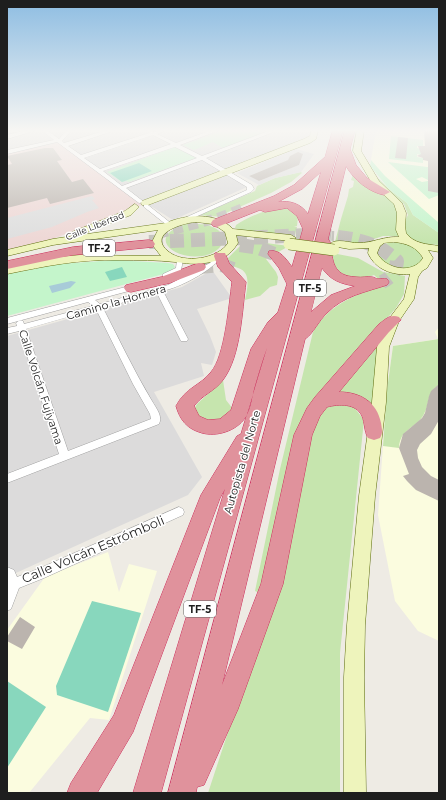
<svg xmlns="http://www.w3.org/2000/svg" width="446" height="800" viewBox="0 0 446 800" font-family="Montserrat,sans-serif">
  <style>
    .residential { fill: #dcdbdb }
    .commercial { fill: #eed7d5 }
    .education { fill: #fbfcdf }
    .grass { fill: #c6e5ae }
    .park { fill: #c4f5cb }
    .pitch { fill: #88d7bd }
    .parking { fill: #dedede; fill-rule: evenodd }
    .water { fill: #a8cbd8 }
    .building { fill: #bbb4ae }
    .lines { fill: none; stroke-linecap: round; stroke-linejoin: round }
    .highway-tunnel-far1 { stroke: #c4c2bc; stroke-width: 10; stroke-dasharray: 10 5.5; stroke-linecap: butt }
    .highway-tunnel { stroke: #c4c2bc; stroke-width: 14; stroke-dasharray: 14 7; stroke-linecap: butt }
    .street-casing { stroke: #a2a2a2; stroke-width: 1 }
    .secondary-casing { stroke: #5d6d0d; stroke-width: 1 }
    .highway-casing { stroke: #cc315d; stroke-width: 1 }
    .street { fill: #fff; fill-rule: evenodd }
    .secondary { fill: #eef4bc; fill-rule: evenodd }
    .highway { fill: #e0929c; fill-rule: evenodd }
    .secondary-bridge-casing { stroke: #5d6d0d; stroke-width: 12; stroke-linecap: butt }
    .secondary-bridge { stroke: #eef4bc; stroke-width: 11 }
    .labels { text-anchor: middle; stroke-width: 3; stroke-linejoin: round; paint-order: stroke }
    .far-street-label { font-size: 9px; fill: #1e1e1e; stroke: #fff }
    .shield { fill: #fff; stroke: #626262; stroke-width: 1 }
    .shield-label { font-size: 10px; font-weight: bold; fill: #1e1e1e }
    .street-label { font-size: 11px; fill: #1e1e1e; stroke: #fff }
    .near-street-label { font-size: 13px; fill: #1e1e1e; stroke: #fff }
  </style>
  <rect width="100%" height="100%" fill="#eeebe4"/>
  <!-- residential -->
  <path class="residential" d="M7 130H312L308 139 223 172 247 187 173 220 154 208 145 204 7 154Z
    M212 270 232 298 197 309 210 336 216 352 212 365 201 363 204 376 154 392 202 477 188 495 7 577V336L182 287Z"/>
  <!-- commercial -->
  <path class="commercial" d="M62 142 145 204 42 243 7 251V154Z"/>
  <!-- education -->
  <path class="education" d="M376 130H439V233L408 207 407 203 389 189 370 166Z
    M439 327V641L418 631 395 601 378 515 387 390 393 346 438 339 435 332Z
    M108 552 119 592 129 564 157 571 109 720 90 718 29 793H7V630L45 577Z"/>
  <!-- grass -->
  <path class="grass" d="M301 172 302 173 291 182 271 193 219 216 221 217 200 215 255 191 257 186 275 178Z
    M353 174 392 200 397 209 398 236H383L359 244 335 242 341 219 348 196 349 189 353 187 354 181 351 180Z
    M378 178 389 189 407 203 413 215 439 233V245C421 245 394 238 408 215L404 204 392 194 377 179Z
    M283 208 288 209 298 217 297 226 294 227H297L295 235 240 230 235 228 236 225C250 216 267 209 283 208Z
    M187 224C197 224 206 223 215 228 229 236 223 249 210 254 179 265 141 237 187 224Z
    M244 242H258L289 246 266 259 276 272 278 277 277 285 270 287 260 296 245 300C247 290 252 272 238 268 233 266 230 266 226 260Z
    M388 243C400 242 423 245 422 261 413 272 390 270 381 260 379 259 377 254 376 252L382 245Z
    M332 253 358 258 383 272 405 276 404 294 396 308 324 391 262 594 255 591 280 469 313 332C329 304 356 294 385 285L374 275C362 280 342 279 335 266 333 262 333 258 332 253Z
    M439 339V385C426 392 430 404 424 414 416 429 400 428 399 448L383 446 387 390 393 346Z
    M379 340 372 411 334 393Z
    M223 380 226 400 233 409 224 421 199 420 194 409 197 404Z
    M338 402 354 407 364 420 340 653V793H208L232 720 314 424 328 404Z"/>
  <!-- park -->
  <path class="park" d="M224 130H273L223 148 213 142 194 150 183 145Z
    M391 136 423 140V146H417V148L422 149 421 155 417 154V157L423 158V163L389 159Z
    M175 147 196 158 129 182 126 181 122 182 107 172Z
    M371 160 385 176 439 223V233L413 215 407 203 389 189 370 166Z
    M388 162 435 168 433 172 428 171V180L422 177 416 179 422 182 428 181V191L439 192V195L429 199Z
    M115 260 168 263 173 264 175 267 171 272 7 316V274L60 264Z"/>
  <!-- pitch -->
  <path class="pitch" d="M139 163 152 171 122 182 110 173Z
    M122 267 127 277 110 281 105 272Z
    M92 601 141 613 108 712 57 695 56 686Z
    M7 681 46 707 7 768Z"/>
  <!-- parking -->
  <path class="parking" d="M296 149 314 154 301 172 275 178 259 185 237 173ZM298 152 299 165 259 181 249 176 288 160 290 156Z
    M92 196 95 199 92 200 99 208 87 212 52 227 7 239V218Z"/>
  <!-- water -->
  <path class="water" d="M71 281 76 282 70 288 52 293 49 286Z"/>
  <!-- building -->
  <path class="building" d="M424 130H439V193L428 191V161L423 160V158L417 156 421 154 418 146H425Z
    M398 137 408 138 406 159 395 158Z
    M45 148H53L62 160 57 161 72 182 83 179 94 193 50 204 47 198 7 208V165L12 164 7 156Z
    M298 152 303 154 299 165 259 181 249 176 288 160 290 156Z
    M439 384V420L431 434 420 444 417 450 418 458 422 467 431 476 439 480V501L416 490 407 481 403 476 409 474 399 448 403 434 422 418 425 413 429 396 431 391Z
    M20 617 35 627 22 649 7 641V637Z"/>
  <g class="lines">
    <!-- highway-tunnel-far1 -->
    <path class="highway-tunnel-far1" d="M158 234 218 218 246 207
      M285 236 313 235 334 236"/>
    <!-- highway-tunnel -->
    <path class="highway-tunnel" d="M317 235C346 237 376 240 397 261 396 272 392 277 382 282
      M149 242 308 235
      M240 245 259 248 274 254
      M199 267 222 265 236 270"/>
    <defs>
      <path id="street" d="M27 130H37L7 139V135Z
        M41 130H47L59 139 67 130H72L62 141 64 143 107 130H116L68 146 81 155 149 133 144 130 153 132 166 130 157 134 176 143 212 130H220L180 145 202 156 271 130H279L206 158 252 185 254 189 251 192 182 223 179 221 180 220 247 190V187L202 160 126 188 144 202 139 203 57 142 7 154V150L54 140ZM153 135 171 144 100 169 84 158ZM175 147 197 158 122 186 103 171Z
        M144 205H148L172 224V226H168L144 207Z
        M217 256 220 258C210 272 180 287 163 291L188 339 187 341H181L157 293 103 308C119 339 134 371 152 401 156 408 163 416 159 424L7 483V474L59 454 19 331 7 334V328L17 326 16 323 20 320 23 321 24 324 93 306 88 302 7 324V318L137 284 141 286 140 288 95 300 100 304 168 285 210 263 215 257ZM96 309 133 384 150 414 151 419 68 451 26 329Z
        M180 258 183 260 181 270 169 278H163V274L176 268 177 260Z
        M179 507 183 509 184 512 183 515 44 578 19 588 11 609 7 611V567L14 570 17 577 38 569Z"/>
      <path id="secondary" d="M311 130H318L316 139 310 143 148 205H142L141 203 142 201 304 139 310 136Z
        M357 130H364L361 151 379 181 402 203 406 213 405 226 406 233C414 244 427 244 439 246V252L428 250 433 258 427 268 422 271 418 277 414 299 399 321 389 347 386 402 375 496 365 625 364 677 366 793H344V677L347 625 359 496 372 402 377 347 388 320 404 299 410 274C392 276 375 269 368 253L369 248 349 249 332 246 330 244C336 238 350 243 358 243 373 243 384 236 399 237L396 230 397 213 394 204 373 185 353 151ZM394 242C406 243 417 247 423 258 413 275 385 269 377 253L380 246 384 243Z
        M135 204 139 207 131 215 80 235 166 223C186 214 217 212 233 229L291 235 296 238 291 241 236 235 238 243C230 256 220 261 205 263 195 265 185 263 175 262 157 260 138 260 120 260 79 259 46 266 7 274V268L60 257 80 255 161 256 154 247 152 242 158 230 53 245 7 256V250L53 239 73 236 70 234 72 232 125 211ZM196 222 213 224 225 232 228 243C218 259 184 264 169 252 146 234 182 223 196 222Z"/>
      <path id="highway" d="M333 130H343L161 793H133L225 489 220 498 133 732 97 793H67L71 783 114 715 201 495 237 436 241 434 267 348C262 361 258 375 254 389 252 398 251 410 245 418 236 431 217 437 202 433 187 429 180 420 176 406 186 387 200 386 211 372 225 356 229 304 232 282L218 267 214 256 215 253H225L229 263 246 282C242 311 241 356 223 380 215 391 202 395 194 406L199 416 208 420 220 419 231 410 251 349 268 322 278 312 287 284 279 268 268 254 269 251C280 249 286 259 292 267L303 229 297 216 287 208 265 212 260 210 217 227 213 226 211 223 213 220 274 196 294 185 325 157ZM321 172 308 214C301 204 290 200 278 202L302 189Z
        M345 130H355L350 149 356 165 367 178 390 192 384 195C369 192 354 180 346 166L328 239 330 242C333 261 332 276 356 277 362 278 367 276 372 277 374 277 376 279 378 279 381 279 383 278 387 279L389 282 387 285C366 292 343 296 327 313 319 320 313 334 305 339L222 685 261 584 294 435 307 408 315 397 379 324C386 319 390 314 399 317L401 320 389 332 339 392C360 392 377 402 381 423 382 429 383 433 380 438L374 440 368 438C364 431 365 423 362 416 356 403 339 404 327 407L320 416 312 435 283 584 238 709 204 785 197 787 196 793H168ZM322 268C330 280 341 284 355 286L331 295 311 312Z
        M149 240 153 241 155 244 153 247 73 255 7 269V261L73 247Z
        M199 263 204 264 206 267 204 270 170 283 131 292 126 291 124 288 126 285 161 277Z"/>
    </defs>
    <!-- street casing -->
    <use href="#street" class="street-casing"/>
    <!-- secondary casing -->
    <use href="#secondary" class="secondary-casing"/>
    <!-- highway casing -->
    <use href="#highway" class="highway-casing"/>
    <!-- street -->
    <use href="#street" class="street"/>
    <!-- secondary -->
    <use href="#secondary" class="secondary"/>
    <!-- highway -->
    <use href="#highway" class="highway"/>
    <defs>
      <path id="secondary-bridge" d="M289 244 334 250"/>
    </defs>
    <!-- secondary-bridge casing -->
    <use href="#secondary-bridge" class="secondary-bridge-casing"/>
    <!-- secondary-bridge -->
    <use href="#secondary-bridge" class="secondary-bridge"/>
  </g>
  <!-- sky -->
  <linearGradient id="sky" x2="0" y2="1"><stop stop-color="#8ebde2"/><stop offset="0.54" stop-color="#f7f6f3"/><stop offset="1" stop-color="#f7f6f3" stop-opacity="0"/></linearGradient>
  <rect width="446" height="242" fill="url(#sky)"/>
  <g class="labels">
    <!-- far-street labels -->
    <g class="far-street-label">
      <text transform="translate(95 226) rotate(-22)" y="3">Calle Libertad</text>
    </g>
    <!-- shield labels -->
    <g class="shield">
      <rect x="83" y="240" width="32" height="16" rx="3"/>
      <rect x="294" y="280" width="32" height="16" rx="3"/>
      <rect x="184" y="601" width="32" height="16" rx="3"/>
    </g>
    <g class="shield-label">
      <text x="99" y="252">TF-2</text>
      <text x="310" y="292">TF-5</text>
      <text x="200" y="613">TF-5</text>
    </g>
    <!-- street labels -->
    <g class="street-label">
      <text transform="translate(116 302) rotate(-16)" y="4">Camino la Hornera</text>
      <text transform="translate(41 387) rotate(72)" y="4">Calle Volcán Fujiyama</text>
      <text transform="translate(242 462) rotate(-74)" y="4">Autopista del Norte</text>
    </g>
    <!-- near-street labels -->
    <g class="near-street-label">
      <text transform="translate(93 549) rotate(-23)" y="5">Calle Volcán Estrómboli</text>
    </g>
  </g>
  <!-- border -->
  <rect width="446" height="800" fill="none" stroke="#1e1e1e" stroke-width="16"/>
</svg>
